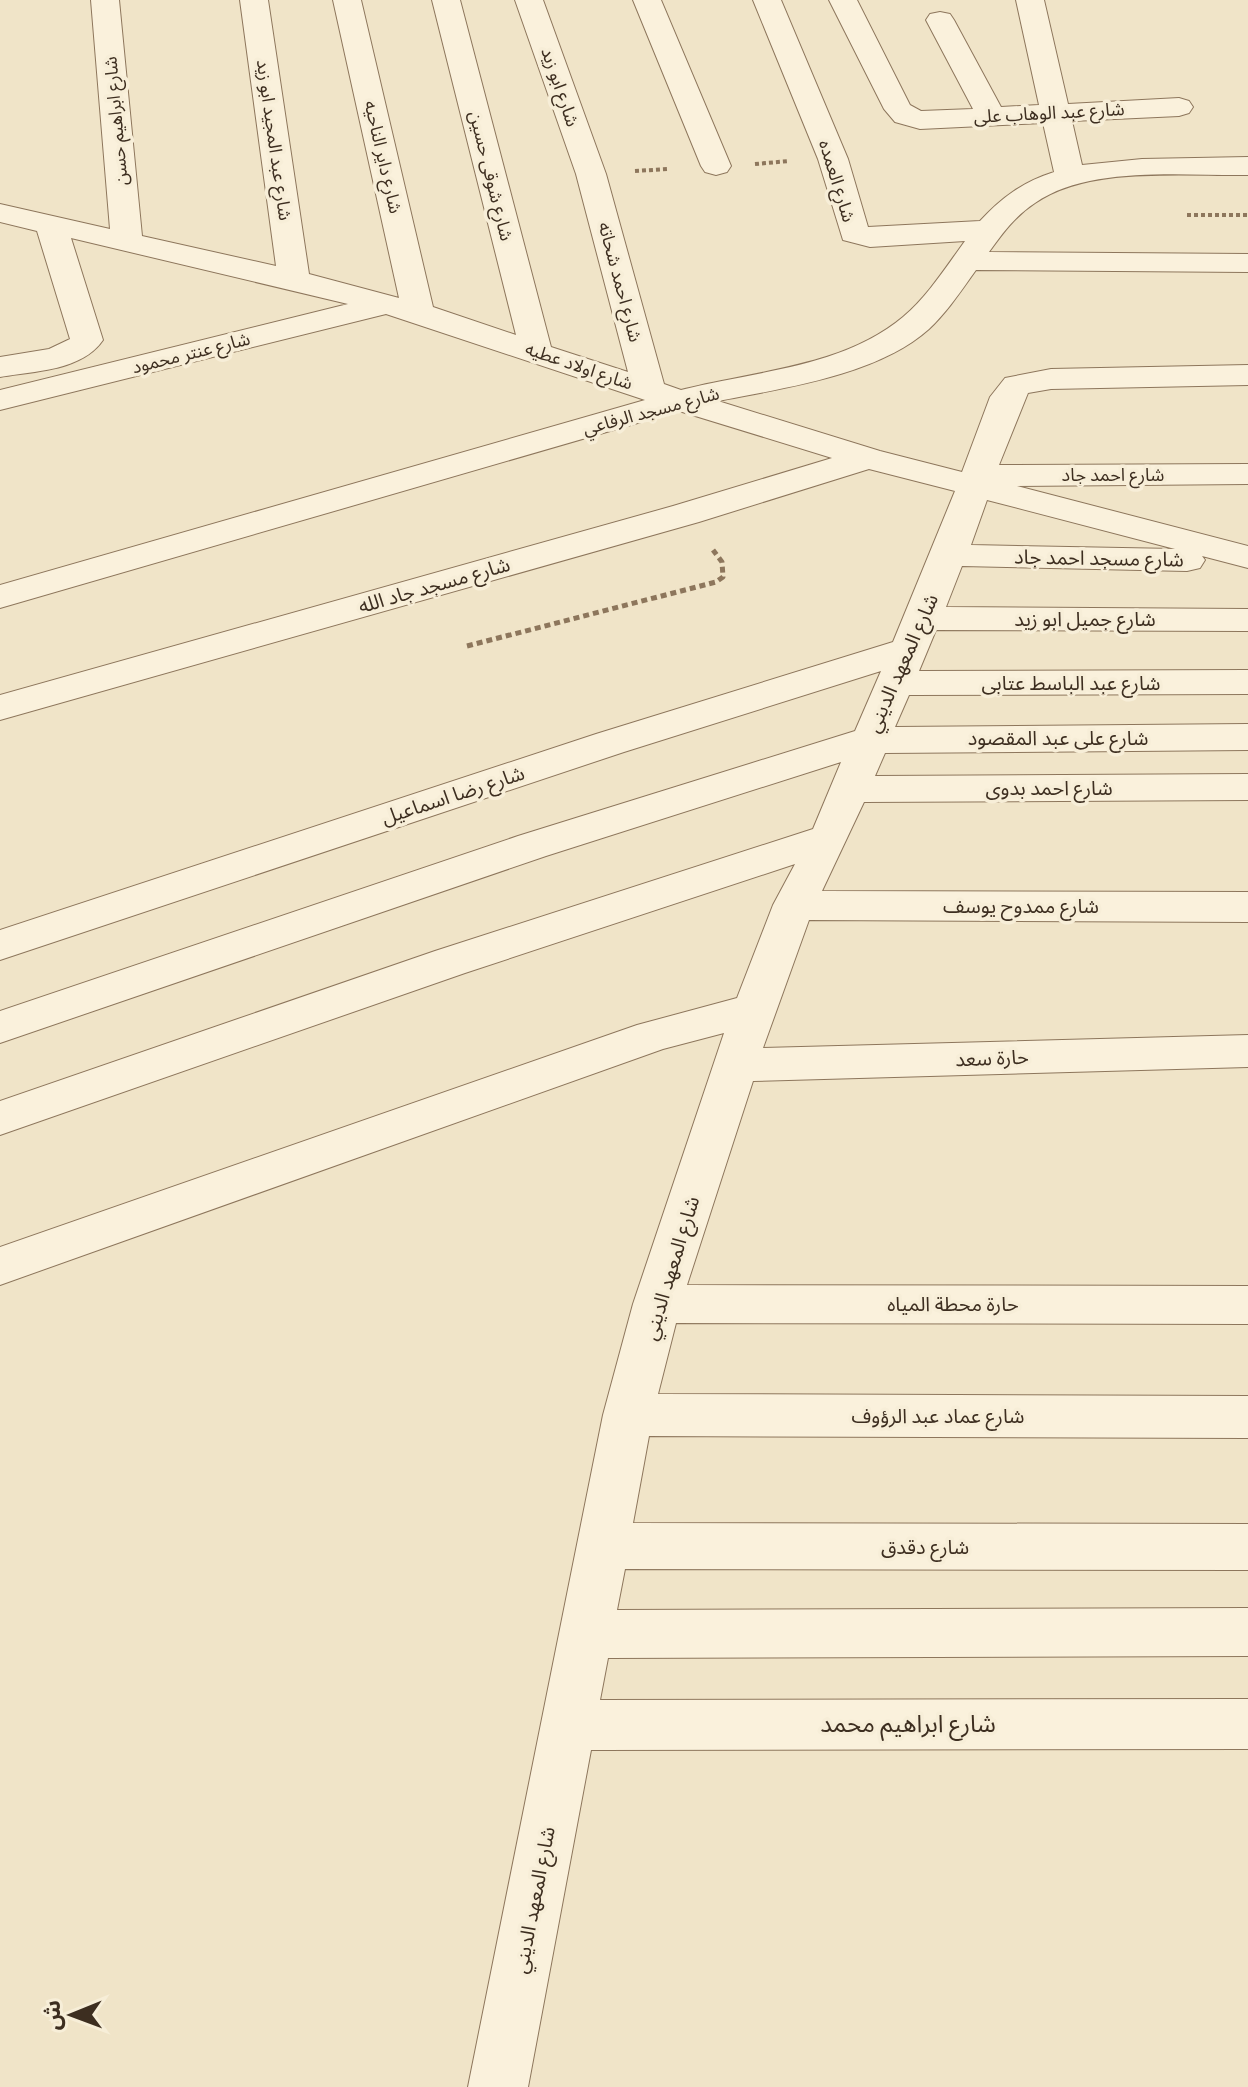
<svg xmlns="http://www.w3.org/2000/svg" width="1248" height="2087" viewBox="0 0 1248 2087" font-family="'Source Serif 4','Noto Sans Arabic',serif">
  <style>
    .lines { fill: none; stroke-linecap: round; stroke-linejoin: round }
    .street-casing { stroke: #8d765c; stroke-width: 2 }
    .path-far1 { stroke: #8d765c; stroke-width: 4; stroke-dasharray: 4 3; stroke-linecap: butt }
    .path { stroke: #8d765c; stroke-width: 5; stroke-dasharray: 6 4; stroke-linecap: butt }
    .street { fill: #faf1dc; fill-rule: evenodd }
    .labels { text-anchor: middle; stroke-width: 7; stroke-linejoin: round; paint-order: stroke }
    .far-street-label { font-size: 18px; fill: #3d2e20; stroke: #f7eed8 }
    .street-label { font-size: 20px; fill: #3d2e20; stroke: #f7eed8 }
    .near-street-label { font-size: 24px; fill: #3d2e20; stroke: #f7eed8 }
  </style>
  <rect width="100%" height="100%" fill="#f0e4c8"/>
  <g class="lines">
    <defs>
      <path id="street" d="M91 0H119L142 236 276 266 240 0H268L309 274 399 298 333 0H361L433 307 516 335 432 0H460L551 347 628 372 576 174 515 0H543L606 174 664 384 681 390C754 371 842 368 903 317 928 296 946 267 965 241L870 247 843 240 818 159 753 0H781L848 159 868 227 980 221C1002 197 1023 182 1054 172L1043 123 920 129 895 122 884 109 829 0H857L910 105 921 111 973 109 926 20 930 14 940 12 950 14 954 20 1001 107 1039 105 1016 0H1044L1068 104 1179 98 1189 101 1193 107 1189 113 1179 116 1072 121 1082 165 1142 159 1248 157V175C1184 176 1089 165 1035 203 1015 216 1002 234 989 252L1248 254V272L976 270C961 291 947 312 929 329 878 375 784 388 718 401L880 451 962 472 990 397 1005 378 1051 369 1248 365V385L1051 389 1028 393 999 465 1248 464V484L1017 486 1248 546V568L1202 556 1205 560 1200 568 1187 571 962 566 946 607 1248 609V631L936 630 919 671 1248 670V694L909 695 895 727 1248 724V750L885 753 875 776 1248 774V800L864 802 822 891 1248 892V922L809 920 763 1048 1248 1035V1067L753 1081 687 1285 1248 1286V1324L676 1323 658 1394 1248 1396V1438L649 1436 633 1523 1248 1524V1570L625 1569 617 1610 1248 1608V1656L608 1658 600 1700 1248 1699V1749L591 1750 528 2087H468L603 1415 633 1304 724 1033 663 1049 0 1285V1247L637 1025 737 998 773 905 795 864 465 973 0 1135V1101L435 951 813 829 841 762 546 856 0 1043V1011L518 836 855 731 881 671 624 752 0 960V930L596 734 893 642 955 491 869 469 699 522 0 720V695L673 506 832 458 679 411 0 608V585L645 400 386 314 0 410V390L348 304 71 238 103 340C82 371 34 371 0 377V357L49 349 70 339 37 231 0 222V204L110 229ZM987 500 1175 549 971 545Z
        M633 0H661L731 166 727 172 716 175 705 172 701 166Z"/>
    </defs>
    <!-- street casing -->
    <use href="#street" class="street-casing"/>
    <!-- path-far1 -->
    <path class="path-far1" d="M755 164 789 161
      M635 171 669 169
      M1187 215H1248"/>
    <!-- path -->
    <path class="path" d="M467 646 716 582 723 577 722 562 713 550"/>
    <!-- street -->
    <use href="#street" class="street"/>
  </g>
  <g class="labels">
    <!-- far-street labels -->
    <g class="far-street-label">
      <text transform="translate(560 87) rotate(71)" y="6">شارع ابو زيد</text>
      <text transform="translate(1049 113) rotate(-3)" y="6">شارع عبد الوهاب على</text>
      <text transform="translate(116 121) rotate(-95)" y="6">شارع ابراهيم حسن</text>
      <text transform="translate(274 140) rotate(82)" y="6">شارع عبد المجيد ابو زيد</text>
      <text transform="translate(383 157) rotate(77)" y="6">شارع داير الناحيه</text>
      <text transform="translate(491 176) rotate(76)" y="6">شارع شوقى حسين</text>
      <text transform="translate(837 181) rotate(73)" y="6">شارع العمده</text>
      <text transform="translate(620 282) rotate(75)" y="6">شارع احمد شحاته</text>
      <text transform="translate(191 353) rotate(-14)" y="6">شارع عنتر محمود</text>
      <text transform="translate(579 366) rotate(19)" y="6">شارع اولاد عطيه</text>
      <text transform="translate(651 411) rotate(-15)" y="6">شارع مسجد الرفاعي</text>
      <text x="1113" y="481">شارع احمد جاد</text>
    </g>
    <!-- street labels -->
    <g class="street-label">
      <text transform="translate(1099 558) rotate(1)" y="7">شارع مسجد احمد جاد</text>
      <text transform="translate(434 585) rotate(-16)" y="7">شارع مسجد جاد الله</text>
      <text x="1085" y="626">شارع جميل ابو زيد</text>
      <text transform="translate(902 663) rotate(-66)" y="7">شارع المعهد الديني</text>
      <text x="1071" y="690">شارع عبد الباسط عتابى</text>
      <text x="1058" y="745">شارع على عبد المقصود</text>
      <text x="1049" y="795">شارع احمد بدوى</text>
      <text transform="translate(453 795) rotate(-18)" y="7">شارع رضا اسماعيل</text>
      <text x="1021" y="913">شارع ممدوح يوسف</text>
      <text transform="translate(992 1058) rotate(-2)" y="7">حارة سعد</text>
      <text transform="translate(671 1268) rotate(-73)" y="7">شارع المعهد الديني</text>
      <text x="953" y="1311">حارة محطة المياه</text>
      <text x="938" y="1423">شارع عماد عبد الرؤوف</text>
      <text x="925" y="1554">شارع دقدق</text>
      <text transform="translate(534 1900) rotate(-79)" y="7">شارع المعهد الديني</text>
    </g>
    <!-- near-street labels -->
    <g class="near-street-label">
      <text x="908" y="1732">شارع ابراهيم محمد</text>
    </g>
  </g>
  <!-- north arrow -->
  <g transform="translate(72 2015) rotate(269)" stroke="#f7eed8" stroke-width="6" paint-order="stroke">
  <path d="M0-6L14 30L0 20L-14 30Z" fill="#3d2e20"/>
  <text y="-12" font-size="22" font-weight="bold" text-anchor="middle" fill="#3d2e20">ش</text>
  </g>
</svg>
